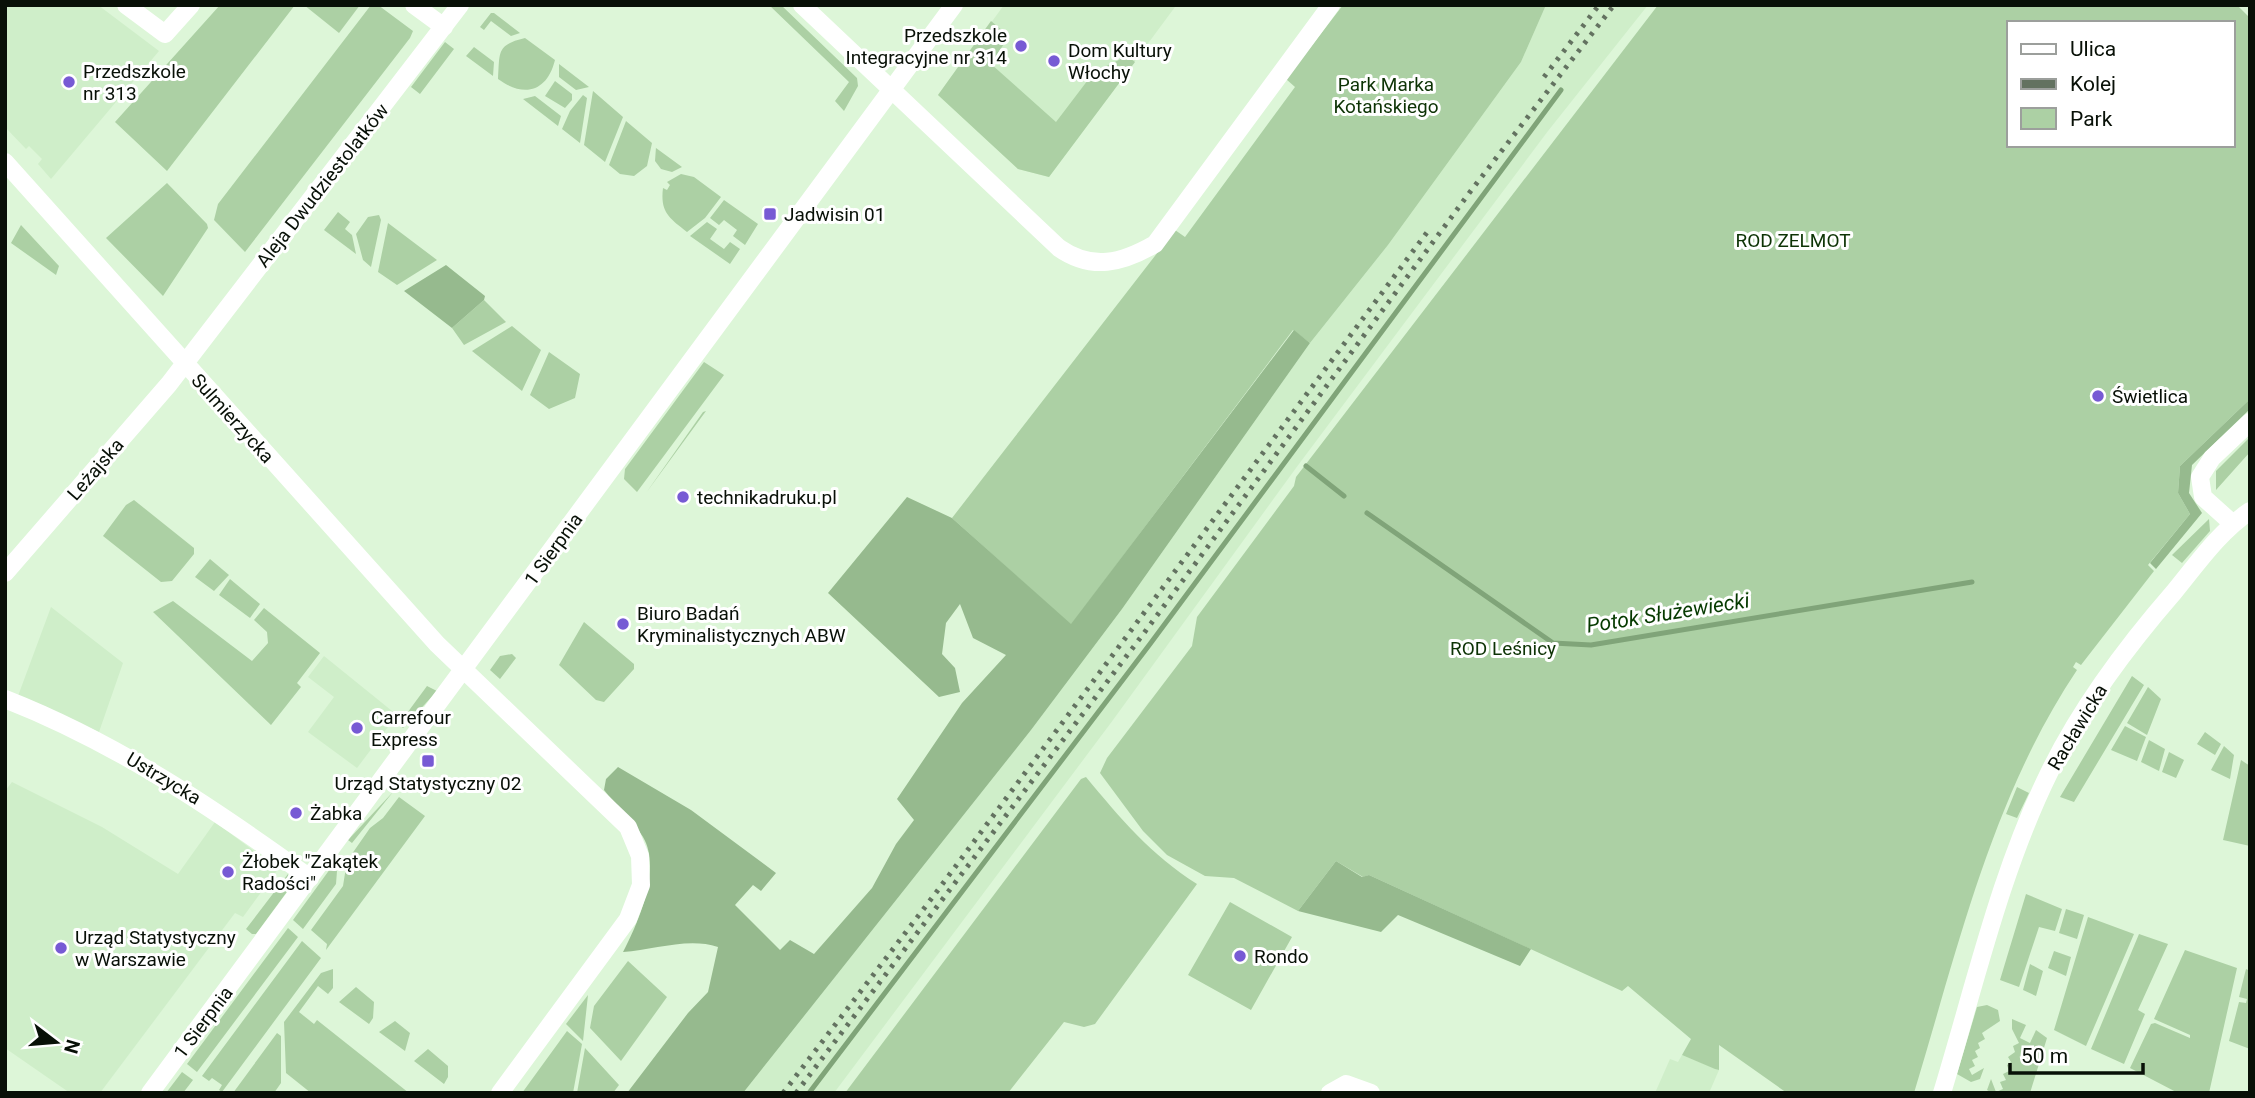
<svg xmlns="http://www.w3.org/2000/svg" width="2255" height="1098" viewBox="0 0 2255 1098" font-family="Roboto,sans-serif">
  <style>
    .built { fill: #cfeec9 }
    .green { fill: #acd0a4; fill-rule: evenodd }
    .forest { fill: #96ba8e }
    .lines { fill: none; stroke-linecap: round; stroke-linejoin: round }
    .stream { stroke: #80a479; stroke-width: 5 }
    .minor { stroke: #fff; stroke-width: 18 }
    .rail { stroke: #637260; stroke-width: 5; stroke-dasharray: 3.5 7; stroke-linecap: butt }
    .poi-dot { fill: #775ad4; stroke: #fff; stroke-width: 2.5 }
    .labels { text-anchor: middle; stroke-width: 6; stroke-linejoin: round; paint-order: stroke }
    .poi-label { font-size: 19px; fill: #081007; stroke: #fff; text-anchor: start }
    .park-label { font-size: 19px; fill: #0d3305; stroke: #fff }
    .street-label { font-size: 19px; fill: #081007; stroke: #fff }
    .water-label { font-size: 21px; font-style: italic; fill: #063a00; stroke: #fff }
  </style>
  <rect width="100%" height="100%" fill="#ddf6d8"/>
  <!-- built -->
  <path class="built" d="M5 5H98L159 51 51 179 38 164 42 159 29 146 26 149 5 127Z
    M1004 5 1175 7 1049 177 1018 169 938 95Z
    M1546 5H1648L1548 131 1296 468 1113 720 834 1093H743L1031 730 1122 609 1310 343 1388 245 1521 62Z
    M51 607 123 663 99 732 18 696Z
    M324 656 397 715 357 768 308 732 334 697 308 677Z
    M12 782 102 827 178 874 215 822 278 869 243 917 235 913 100 1093H70L5 1048V791Z
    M1682 1055 1719 1070 1709 1093H1655L1670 1059 1678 1062Z"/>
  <!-- green -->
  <path class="green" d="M220 5H295L167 171 115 122Z
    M304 5H360L339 33Z
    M371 5H378L413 31 410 38 245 252 214 220 218 204Z
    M769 5H781L857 78 858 86 844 111 835 101 849 82Z
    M1343 5H1546L1521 62 1388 245 1310 343 1293 330 1071 625 952 518 1175 230 1185 237 1295 87 1286 79Z
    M1658 5H2237L2250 18V399L2180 466 2178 493 2190 514 2148 565 2154 571 2081 665 2076 662 2073 667 2077 670C1992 797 1958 948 1914 1093H1787L1719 1045V1070L1715 1069 1682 1055 1691 1039 1628 986 1622 991 1369 875 1363 877 1336 861 1298 911 1234 878 1205 876 1167 855 1143 831 1100 773 1107 758 1192 646 1197 617 1294 486 1296 477ZM2008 23H2232V145H2008Z
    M491 13H494L520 33 511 36 491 21 484 30 480 27Z
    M991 21 1009 36 991 64 1056 122 1094 72 1127 56 1135 62 1049 177 1018 169 938 95Z
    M525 38 555 60C547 92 524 98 498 79 500 52 496 45 525 38Z
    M445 42 454 49 420 94 411 87Z
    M474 47 494 62 493 76 466 56Z
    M559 64 589 87 576 90 559 77Z
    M555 81 572 94V100L565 108 545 96Z
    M593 91 623 117 605 162 584 145Z
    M583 95 587 98 580 143 562 129 570 111Z
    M535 96 561 116 558 126 523 99Z
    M626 121 652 143 647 166 634 176 620 174 609 165Z
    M656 147V148L682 167 672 172 661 169 655 161Z
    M681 174 694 177 721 197 705 218 687 232C669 218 660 212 663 188L667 190 670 185 667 182Z
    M167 183 207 224 208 228 163 296 106 238Z
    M724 200 758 224 745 245 733 236 737 230 724 220 719 225 710 218Z
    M338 212 350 222 345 229 352 235 356 254 324 230Z
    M379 215 381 220 371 267 363 260 356 234 368 217Z
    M707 222 717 229 710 239 724 249 730 242 740 249 730 264 690 236Z
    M388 223 437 260 397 285 378 272Z
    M21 225 59 266 56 275 11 243Z
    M484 300 506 322 464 345 452 328Z
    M512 326 541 350 522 391 472 351Z
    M549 352 580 374 575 398 549 409 530 395Z
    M704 362 724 375 637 492 624 479 625 469Z
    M706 411 646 493 703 412Z
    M2250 437V452L2216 490V471Z
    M134 500 194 548V554L172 581 161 582 103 536 126 505Z
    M2209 519 2210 531 2182 563 2172 555Z
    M210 559 229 575 214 591 195 577Z
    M230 579 260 604 250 618 219 595Z
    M173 601 252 661 268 643 267 632 254 620 264 608 320 653 297 683 301 687 271 725 153 612Z
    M584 622 634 664V669L604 702 596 700 559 665Z
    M512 654 516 658 500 679 490 670 500 656Z
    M2132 676 2144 685 2074 802 2060 797Z
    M427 686 437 691 403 728 399 724Z
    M2148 687 2161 699 2147 735 2127 723Z
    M2125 726 2146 737 2137 761 2111 750Z
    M2205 732 2221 744 2215 755 2197 744Z
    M2149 740 2165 749 2159 771 2141 762Z
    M2224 746 2234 755 2230 779 2211 770Z
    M2169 752 2184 760 2176 778 2162 772Z
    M2241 760 2250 766V846L2223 840Z
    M1086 777C1120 818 1151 855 1197 884L1095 1024 1084 1027 1064 1022 1008 1093H845L1081 779Z
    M2017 787 2029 793 2017 818 2006 814Z
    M393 792 352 843 348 840Z
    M399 797 425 816 326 950 327 944 311 930 343 886 347 861 370 828 383 818Z
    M338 858 336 884 303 929 293 920Z
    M288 874 289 889 256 934H252L246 929Z
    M2026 894 2062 909 2055 931 2039 927 2019 987 2000 980Z
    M1230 902 1292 937 1251 1010 1188 975Z
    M2066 909 2084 915 2077 939 2059 933Z
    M2088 917 2134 934 2086 1046 2054 1030Z
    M288 928 298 937 197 1072 187 1064Z
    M2139 934 2168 944 2138 1010 2145 1014 2124 1064 2091 1049Z
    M302 941 321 958 222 1092 219 1090 222 1085 212 1078 209 1081 202 1076Z
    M2185 950 2237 968 2209 1093H2178L2130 1068 2151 1024 2155 1023 2190 1038V1035L2154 1019Z
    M2054 951 2071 957 2066 976 2048 968Z
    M628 961 667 997 621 1061 590 1028 594 1006Z
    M2030 964 2043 971 2036 996 2023 990Z
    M333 969V988L328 994 318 986 299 1012 314 1024 317 1020 409 1093H311L286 1073 284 1022 321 973Z
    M2246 969 2250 971V1049L2229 1041 2239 1002 2246 1003 2247 999 2239 997Z
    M356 987 374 1002 373 1018 369 1024 339 1002Z
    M588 995 583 1041 566 1024Z
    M1987 1005 1998 1010 2000 1021 1982 1033 1985 1039 1978 1043 1980 1048 1975 1051 1978 1057 1972 1060 1975 1066 1969 1069 1972 1075 1984 1068 1980 1079 1971 1082 1957 1074 1977 1007Z
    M2012 1019 2026 1025 2020 1038 2030 1043 2036 1030 2047 1038 2030 1093H1992L1987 1090 1991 1079 1996 1092 2003 1089 2000 1082 2006 1080 2003 1074 2009 1071 2007 1065 2011 1062 2008 1057 2015 1052 2013 1046 2019 1043 2012 1029Z
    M395 1021 410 1033 405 1051 379 1032Z
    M567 1031 582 1044 573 1093H522Z
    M277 1033 281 1036V1083L274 1093H233Z
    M585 1048 619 1085 613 1093H577Z
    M428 1049 448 1066V1077L444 1084 414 1061Z
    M182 1072 193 1080 183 1093H166Z"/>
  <!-- forest -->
  <path class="forest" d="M446 265 485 296 484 300 452 328 404 291Z
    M1294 330 1310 343 1122 609 1031 730 743 1093H627L688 1013 708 992 718 947C688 937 654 950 623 952 638 923 662 869 643 837 633 820 616 805 604 790L606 779 618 767 691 810 776 873 761 891 753 885 735 905 780 950 790 940 814 954 872 888 896 844 914 820 897 799 962 703 1006 655 973 638 960 604 946 623 942 654 955 668 960 692 939 697 828 593 907 497 952 518 1071 624Z
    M2250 399V409L2192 465 2189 493 2202 513 2156 569 2150 563 2190 514 2178 493 2180 466Z
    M1336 861 1362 877 1369 875 1531 949 1520 966 1398 915 1381 932 1298 911Z"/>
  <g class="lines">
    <!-- stream -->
    <path class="stream" d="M1306 466 1344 496
      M1367 513 1553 643 1591 645 1972 582
      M809 1093 1150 644 1561 90"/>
    <!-- minor -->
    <path class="minor" d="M126 5 165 34 191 5
      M414 5 444 27
      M802 5 1059 248C1092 271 1122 263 1155 244L1331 5
      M5 162 437 644 628 827 640 856 641 885 628 919 500 1093
      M2232 523 2203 497 2200 477 2212 458 2250 422
      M5 573 169 384 460 5
      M5 699C117 743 213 808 310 878
      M150 1093 954 5
      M1330 1093 1346 1084 1371 1093
      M1942 1093C1975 985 2000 872 2050 771 2082 706 2127 646 2174 592 2197 564 2219 532 2250 511"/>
    <!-- rail -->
    <path class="rail" d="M1544 77 1599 5
      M783 1093 935 894 1428 231
      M796 1093 1144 633 1470 192 1614 5"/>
  </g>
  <!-- markers -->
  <g class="poi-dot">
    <circle cx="1021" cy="46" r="7"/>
    <circle cx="1054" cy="61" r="7"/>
    <circle cx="69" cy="82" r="7"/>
    <rect x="763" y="207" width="14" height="14" rx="3.5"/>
    <circle cx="2098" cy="396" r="7"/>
    <circle cx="683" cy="497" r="7"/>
    <circle cx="623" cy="624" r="7"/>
    <circle cx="357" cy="728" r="7"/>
    <rect x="421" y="754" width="14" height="14" rx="3.5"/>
    <circle cx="296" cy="813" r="7"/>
    <circle cx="228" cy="872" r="7"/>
    <circle cx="61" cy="948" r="7"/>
    <circle cx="1240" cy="956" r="7"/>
  </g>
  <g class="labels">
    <!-- poi labels -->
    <g class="poi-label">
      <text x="1007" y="42" text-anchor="end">Przedszkole<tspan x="1007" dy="22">Integracyjne nr 314</tspan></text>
      <text x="1068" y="57">Dom Kultury<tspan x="1068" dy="22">Włochy</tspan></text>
      <text x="83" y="78">Przedszkole<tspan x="83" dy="22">nr 313</tspan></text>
      <text x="784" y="221">Jadwisin 01</text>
      <text x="2112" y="403">Świetlica</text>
      <text x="697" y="504">technikadruku.pl</text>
      <text x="637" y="620">Biuro Badań<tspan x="637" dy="22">Kryminalistycznych ABW</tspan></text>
      <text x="371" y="724">Carrefour<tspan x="371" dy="22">Express</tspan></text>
      <text x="428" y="790" text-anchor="middle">Urząd Statystyczny 02</text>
      <text x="310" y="820">Żabka</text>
      <text x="242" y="868">Żłobek "Zakątek<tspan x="242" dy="22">Radości"</tspan></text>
      <text x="75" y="944">Urząd Statystyczny<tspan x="75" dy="22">w Warszawie</tspan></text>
      <text x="1254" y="963">Rondo</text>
    </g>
    <!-- park labels -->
    <g class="park-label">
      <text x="1386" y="91">Park Marka<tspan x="1386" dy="22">Kotańskiego</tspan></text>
      <text x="1793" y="247">ROD ZELMOT</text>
      <text x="1503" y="655">ROD Leśnicy</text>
    </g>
    <!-- street labels -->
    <g class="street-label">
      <text transform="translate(322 185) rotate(-52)" y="7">Aleja Dwudziestolatków</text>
      <text transform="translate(233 418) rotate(48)" y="7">Sulmierzycka</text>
      <text transform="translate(95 469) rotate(-49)" y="7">Leżajska</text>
      <text transform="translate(553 549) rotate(-54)" y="7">1 Sierpnia</text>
      <text transform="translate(2077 727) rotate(-59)" y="7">Racławicka</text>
      <text transform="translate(164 778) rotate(31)" y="7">Ustrzycka</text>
      <text transform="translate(203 1022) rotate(-53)" y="7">1 Sierpnia</text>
    </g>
    <!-- water labels -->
    <g class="water-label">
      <text transform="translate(1668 613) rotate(-9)" y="7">Potok Służewiecki</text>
    </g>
  </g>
  <!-- border -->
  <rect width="2255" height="1098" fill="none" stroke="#081007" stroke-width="14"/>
  <!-- legend -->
  <rect x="2007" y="21" width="228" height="126" fill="#ffffff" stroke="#9c9f9c" stroke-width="2"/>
  <rect x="2021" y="44" width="35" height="10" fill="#ffffff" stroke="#9c9f9c" stroke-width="2"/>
  <text x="2070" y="56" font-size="21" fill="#081007">Ulica</text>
  <rect x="2021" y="79" width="35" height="10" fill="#637260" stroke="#9c9f9c" stroke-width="2"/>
  <text x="2070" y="91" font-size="21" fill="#081007">Kolej</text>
  <rect x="2021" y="108" width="35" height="21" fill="#acd0a4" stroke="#9c9f9c" stroke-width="2"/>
  <text x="2070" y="126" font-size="21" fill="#081007">Park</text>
  <!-- north arrow -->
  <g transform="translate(56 1042) rotate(106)" stroke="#ffffff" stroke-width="5" paint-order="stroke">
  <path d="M0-5L12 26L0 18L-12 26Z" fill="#081007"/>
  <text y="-10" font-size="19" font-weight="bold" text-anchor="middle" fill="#081007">N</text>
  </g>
  <!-- scale -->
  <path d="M2010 1063v10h133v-10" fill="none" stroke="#081007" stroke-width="3.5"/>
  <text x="2021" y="1063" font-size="21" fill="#081007" stroke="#ffffff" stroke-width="5" paint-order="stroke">50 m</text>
</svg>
